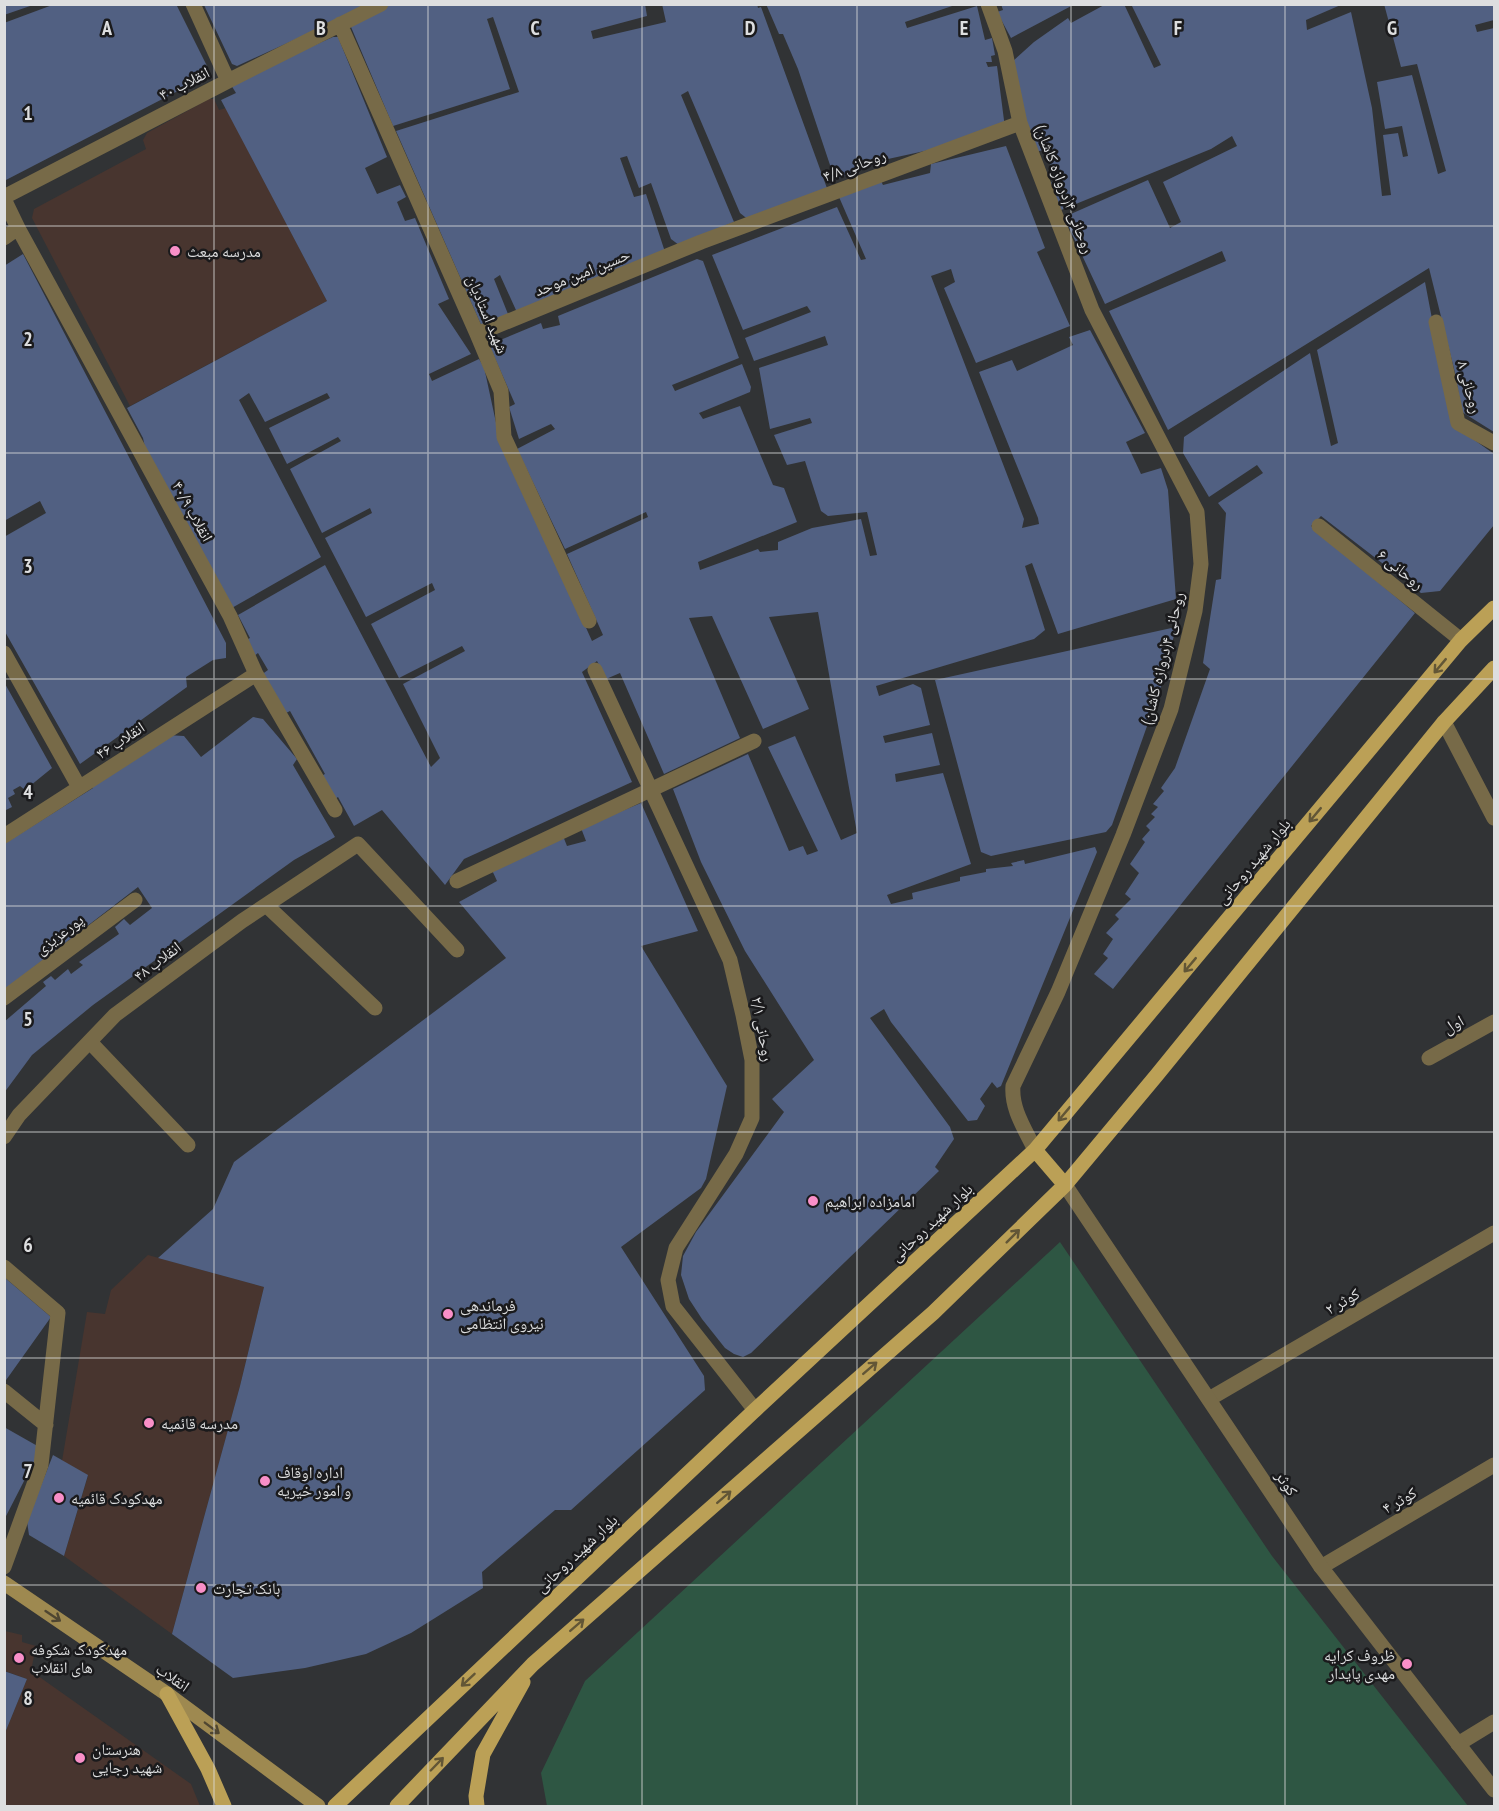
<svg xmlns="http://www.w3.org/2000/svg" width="1499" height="1811" viewBox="0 0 1499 1811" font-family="'PT Sans Narrow','Noto Naskh Arabic',sans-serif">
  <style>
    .education { fill: #48352f }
    .green { fill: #2e5643 }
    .building { fill: #516082 }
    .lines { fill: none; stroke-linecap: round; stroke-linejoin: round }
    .minor { stroke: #776a48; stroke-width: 15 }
    .tertiary { stroke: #776a48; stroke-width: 15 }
    .secondary { stroke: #9e8950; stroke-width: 15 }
    .primary { stroke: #bba056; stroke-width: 15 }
    .oneway { stroke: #625636 }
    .oneway2 { stroke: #4f4631 }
    .grid { fill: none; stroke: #dddedf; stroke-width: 1.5; stroke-opacity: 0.55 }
    .poi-dot { fill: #f98fc8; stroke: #1a1a1c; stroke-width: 2 }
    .labels { text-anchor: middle; stroke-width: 5; stroke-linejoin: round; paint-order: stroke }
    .street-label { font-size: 16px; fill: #dddedf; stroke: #1a1a1c }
    .poi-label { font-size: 16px; fill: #dddedf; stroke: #1a1a1c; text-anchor: start }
    .grid-label { font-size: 20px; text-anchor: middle; font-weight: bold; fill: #dddedf; stroke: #1a1a1c; stroke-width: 5; stroke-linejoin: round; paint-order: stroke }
  </style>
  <rect width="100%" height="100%" fill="#313335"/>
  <!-- education -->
  <path class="education" d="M209 99H214L219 110 226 108 327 301 130 406 32 218 34 209 146 149 143 140 147 133Z
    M148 1255 264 1287 240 1386 172 1634 64 1556 88 1476 62 1461 87 1312 105 1314 111 1290Z
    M5 1631 22 1635V1642L36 1646 31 1671 191 1784 200 1806H5V1733L27 1679 5 1671Z"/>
  <!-- green -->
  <path class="green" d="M1060 1242 1272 1556 1468 1806H547L541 1773 585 1681Z"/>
  <!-- building -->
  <path class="building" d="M4 4H33V5L4 15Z
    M55 4H176L207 66 205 77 4 181V23Z
    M387 4H645L647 16 591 31 593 39 666 22 662 4H757L758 8 761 7 828 191 750 221 740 213 688 91 681 95 734 222 679 245 671 239 651 183 639 188 627 156 620 158 634 197 646 194 666 255 520 319 500 275 494 279 512 324 485 334 396 131 519 92 493 17 487 19 510 89 393 126 351 27Z
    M766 4H958L905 22 907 28 977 6 985 40 992 38 995 55 991 56 992 62H986L988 67 997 66 1005 128 1002 134 888 159 835 180 798 69 783 34H779Z
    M1001 4H1075L1011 38 997 12 1003 10Z
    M1106 4H1124L1154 68 1161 65 1131 4H1343L1306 20 1307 30 1351 12 1372 108 1382 196 1391 195 1383 135 1398 133 1403 157 1408 156 1402 126 1385 129 1377 82 1412 75 1438 174 1446 171 1417 64 1401 67 1384 4H1494V20L1475 25 1477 32 1494 28V432L1462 412 1455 373 1429 268 1168 430 1109 311 1226 261 1222 251 1105 304 1064 217 1148 180 1170 228 1181 222 1163 182 1237 146 1232 136 1211 149 1061 210 1047 185 1057 179 1044 150 1034 152 1011 84 1013 61 1034 42 1068 18 1071 23Z
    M204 5H371L237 66 232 64Z
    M333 37H338L387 157 365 168 377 194 400 185 406 197 397 202 405 221 415 218 449 299 438 304 471 354 429 374 432 381 479 359 484 367 498 432 592 641 603 635 567 554 648 517 646 512 565 549 517 449 555 429 551 424 519 439 509 407 515 404 490 347 493 343 541 323 543 329 560 325 558 316 697 259 703 261 739 358 672 385 675 391 742 364 751 387 750 392 699 413 703 419 740 406 773 485 784 488 797 522 698 562 700 570 758 549 760 552 778 550V542L812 528 861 519 870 556 877 555 867 512 828 516 821 511 805 461 787 465 774 435 812 423 810 418 770 429 759 368 828 345 825 336 754 361 745 338 811 312 807 306 743 330 712 255 837 207 861 260 866 259 839 197 880 179 883 185 930 173 931 164 1006 146 1045 248 1037 252 1070 326 976 363 944 288 955 282 951 269 931 276 1024 519 1022 528 1039 524 1038 518 979 372 1012 360 1017 371 1073 345 1069 337 1090 330 1145 433 1126 442 1141 474 1161 468 1168 490 1176 599 1058 634 1032 563 1025 566 1045 630 1034 639 876 686 879 696 913 684 921 688 930 725 883 736 885 743 932 733 940 765 895 774 896 782 943 773 971 864 887 895 891 904 913 899 912 893 960 881V877L986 872V869L1013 866 1011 863 1024 860 1025 864 1095 847 1097 852 1001 1086 997 1088 992 1082 980 1099 985 1106 977 1120 968 1121 891 1022 884 1009 870 1018 950 1127 954 1139 935 1167 939 1171 751 1353 743 1357 734 1354 725 1348 702 1319 689 1299 681 1275 683 1256 696 1232 784 1112 772 1099 814 1060 745 951 701 862 673 789 748 754 789 851 803 846 807 855 818 851 768 747 795 736 841 840 857 833 818 612 769 617 809 709 763 729 712 616 689 618 740 738 664 774 620 673 606 679 597 661 582 672 632 782 464 859 445 885 382 810 354 826 338 797 332 801 319 777 325 774 290 711 284 714 261 675 268 670 258 653 254 656 246 640 250 638 238 615 325 565 431 767 440 758 403 684 465 651 462 646 399 678 371 624 435 590 432 583 366 617 325 538 372 513 370 508 322 533 290 469 341 441 338 437 287 464 269 428 330 398 327 393 265 422 249 393 239 400 321 557 230 609 146 452 143 438 127 408 327 301 221 100 236 93 231 85 240 78Z
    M23 254 226 643V658L213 660 186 677 187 687 80 764 4 630V537L46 513 40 501 4 521V266Z
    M1425 282 1452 424 1494 454V525L1440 591 1421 593 1321 516 1311 526 1415 613 1113 989 1094 974 1108 958 1103 954 1113 939 1106 933 1119 919 1115 915 1131 899 1125 894 1139 873 1130 864 1145 842 1142 839 1150 830 1146 826 1155 817 1151 814 1158 807 1153 804 1164 791 1161 788 1175 768 1210 669 1203 663 1216 580 1221 579 1226 513 1218 503 1263 473 1257 465 1209 497 1183 453 1184 437 1310 353 1331 446 1338 443 1317 350Z
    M1176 627 1163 681 1112 825 1106 832 991 856 981 852 935 680Z
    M4 682 52 768 25 790 20 786 13 790 15 794 8 798 12 807 4 811Z
    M253 717 263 719 297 759 293 765 335 837 294 860 93 1005 32 1055 4 1093V1022L46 986 43 982 51 976 55 980 68 969 71 974 83 965 79 962 119 934 115 927 124 919 130 925 152 908 138 887 4 990V844L93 788 89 782 166 735 184 736 201 757Z
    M641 803 698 931 641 946 727 1086 706 1179 701 1188 621 1247 704 1376 705 1390 571 1510H555L482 1572 483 1588 411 1633 366 1654 305 1668 233 1678 172 1634 240 1386 264 1287 158 1258 213 1209 234 1162 506 958 459 902 497 881 491 868 563 836 567 846 586 841 581 828Z
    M4 1277 51 1317 4 1383Z
    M4 1427 41 1448 4 1520Z
    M53 1455 88 1475 64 1556 29 1535 27 1521Z
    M4 1671 27 1679 5 1733H4Z"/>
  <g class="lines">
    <!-- minor -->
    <path class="minor" d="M193 4 228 81
      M988 4 1005 51 1020 123 1092 310 1197 512 1201 564 1195 611 1171 709 1123 835 1058 992 1013 1086C1011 1109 1025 1129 1035 1150
      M340 24 477 334 501 391 504 437 589 621
      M4 197 228 81 381 4
      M4 199 18 228 4 238
      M18 228 230 616 256 674 335 810
      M1436 322 1458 423 1494 443
      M477 334 701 242 1020 123
      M1319 526 1461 640
      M4 653 79 787
      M595 670 730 960 743 1015 752 1060V1118L736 1154 676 1248 668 1280 673 1306 755 1410
      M1444 722 1494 818
      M4 836 256 674
      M457 881 754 741
      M266 905 375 1008
      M4 998 135 900
      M90 1042 188 1145
      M1429 1058 1494 1022
      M4 1137 19 1115 115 1015 242 921 358 844 457 950
      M4 1267 58 1313 41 1465 4 1567
      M4 1391 46 1425
      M1209 1399 1494 1233
      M1321 1567 1494 1465
      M1458 1744 1494 1722"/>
    <!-- tertiary -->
    <path class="tertiary" d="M1065 1185 1321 1567 1494 1790"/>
    <!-- secondary -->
    <path class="secondary" d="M4 1583 167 1694 318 1806"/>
    <!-- primary -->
    <path class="primary" d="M1035 1150 1065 1185
      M167 1694 208 1769 224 1806
      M335 1806 755 1410 1035 1150 1461 640 1494 608
      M397 1806 533 1664 933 1313 1065 1185 1156 1076 1444 722 1494 668
      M477 1806 476 1796 483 1754 523 1682"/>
  </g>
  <!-- one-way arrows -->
  <defs><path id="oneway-shaft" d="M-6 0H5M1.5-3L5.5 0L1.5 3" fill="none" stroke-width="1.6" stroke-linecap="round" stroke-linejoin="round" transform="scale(1.5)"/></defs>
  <g class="oneway">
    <use href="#oneway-shaft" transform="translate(1440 666) rotate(130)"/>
    <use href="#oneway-shaft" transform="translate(1315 815) rotate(130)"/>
    <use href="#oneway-shaft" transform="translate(1190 965) rotate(130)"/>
    <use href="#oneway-shaft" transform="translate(1064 1114) rotate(130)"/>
    <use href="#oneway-shaft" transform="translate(1013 1236) rotate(-45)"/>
    <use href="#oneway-shaft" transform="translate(870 1368) rotate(-41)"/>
    <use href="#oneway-shaft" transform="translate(724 1497) rotate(-41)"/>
    <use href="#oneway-shaft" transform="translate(577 1625) rotate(-41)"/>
    <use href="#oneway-shaft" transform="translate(468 1680) rotate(137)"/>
    <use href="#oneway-shaft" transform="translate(437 1764) rotate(-46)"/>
  </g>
  <g class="oneway2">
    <use href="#oneway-shaft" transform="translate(53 1616) rotate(34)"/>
    <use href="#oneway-shaft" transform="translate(212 1728) rotate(37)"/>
  </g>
  <!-- grid -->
  <path class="grid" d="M214 4V1806M428 4V1806M642 4V1806M857 4V1806M1071 4V1806M1285 4V1806M4 226H1494M4 453H1494M4 679H1494M4 906H1494M4 1132H1494M4 1358H1494M4 1585H1494"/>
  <!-- markers -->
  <g class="poi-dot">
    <circle cx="175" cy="251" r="6"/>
    <circle cx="813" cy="1201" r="6"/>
    <circle cx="448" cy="1314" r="6"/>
    <circle cx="149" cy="1423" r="6"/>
    <circle cx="265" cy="1481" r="6"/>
    <circle cx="59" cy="1498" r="6"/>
    <circle cx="201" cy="1588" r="6"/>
    <circle cx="19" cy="1658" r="6"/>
    <circle cx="1407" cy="1664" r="6"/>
    <circle cx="80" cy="1758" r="6"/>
  </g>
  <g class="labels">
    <!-- street labels -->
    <g class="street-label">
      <text transform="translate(184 83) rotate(-27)" y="6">انقلاب ۴۰</text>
      <text transform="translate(854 165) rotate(-20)" y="6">روحانی ۴/۸</text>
      <text transform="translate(1065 189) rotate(69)" y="6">روحانی ۴(دروازه کاشان)</text>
      <text transform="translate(582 272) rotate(-22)" y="6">حسین امین موحد</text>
      <text transform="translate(488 314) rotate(67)" y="6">شهید استادیان</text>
      <text transform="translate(1470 387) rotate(75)" y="6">روحانی ۸</text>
      <text transform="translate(193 511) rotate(61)" y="6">انقلاب ۴۰/۹</text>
      <text transform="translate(1401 569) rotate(39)" y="6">روحانی ۶</text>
      <text transform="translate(1162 658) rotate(-76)" y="6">روحانی ۴(دروازه کاشان)</text>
      <text transform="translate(120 740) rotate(-33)" y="6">انقلاب ۴۶</text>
      <text transform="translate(1253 861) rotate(-50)" y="6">بلوار شهید روحانی</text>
      <text transform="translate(59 934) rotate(-37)" y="6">پورعزیزی</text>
      <text transform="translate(157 961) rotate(-37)" y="6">انقلاب ۴۸</text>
      <text transform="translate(1453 1024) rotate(-29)" y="6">اول</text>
      <text transform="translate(763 1029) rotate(80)" y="6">روحانی ۲/۱</text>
      <text transform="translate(931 1222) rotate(-43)" y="6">بلوار شهید روحانی</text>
      <text transform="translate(1342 1301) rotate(-30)" y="6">کوثر ۲</text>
      <text transform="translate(1287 1483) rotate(56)" y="6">کوثر</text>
      <text transform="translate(1399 1500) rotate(-30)" y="6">کوثر ۴</text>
      <text transform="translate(576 1553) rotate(-43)" y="6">بلوار شهید روحانی</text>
      <text transform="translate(173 1677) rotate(35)" y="6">انقلاب</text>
    </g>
    <!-- poi labels -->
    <g class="poi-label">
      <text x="187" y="257">مدرسه مبعث</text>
      <text x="825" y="1207">امامزاده ابراهیم</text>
      <text x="460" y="1311">فرماندهی<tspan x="460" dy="18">نیروی انتظامی</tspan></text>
      <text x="161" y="1429">مدرسه قائمیه</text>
      <text x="277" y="1478">اداره اوقاف<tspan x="277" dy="18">و امور خیریه</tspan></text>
      <text x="71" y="1504">مهدکودک قائمیه</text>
      <text x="213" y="1594">بانک تجارت</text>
      <text x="31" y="1655">مهدکودک شکوفه<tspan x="31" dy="18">های انقلاب</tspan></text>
      <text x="1395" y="1661" text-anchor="end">ظروف کرایه<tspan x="1395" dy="18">مهدی پایدار</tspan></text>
      <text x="92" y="1755">هنرستان<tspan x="92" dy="18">شهید رجایی</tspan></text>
    </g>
  </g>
  <g class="grid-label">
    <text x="107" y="35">A</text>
    <text x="321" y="35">B</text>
    <text x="535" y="35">C</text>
    <text x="750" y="35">D</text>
    <text x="964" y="35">E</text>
    <text x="1178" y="35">F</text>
    <text x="1392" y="35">G</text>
    <text x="28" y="120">1</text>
    <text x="28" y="346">2</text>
    <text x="28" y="573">3</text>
    <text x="28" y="799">4</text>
    <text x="28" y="1026">5</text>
    <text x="28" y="1252">6</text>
    <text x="28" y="1478">7</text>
    <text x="28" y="1705">8</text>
  </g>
  <!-- border -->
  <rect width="1499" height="1811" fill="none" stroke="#dddedf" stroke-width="12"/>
</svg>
